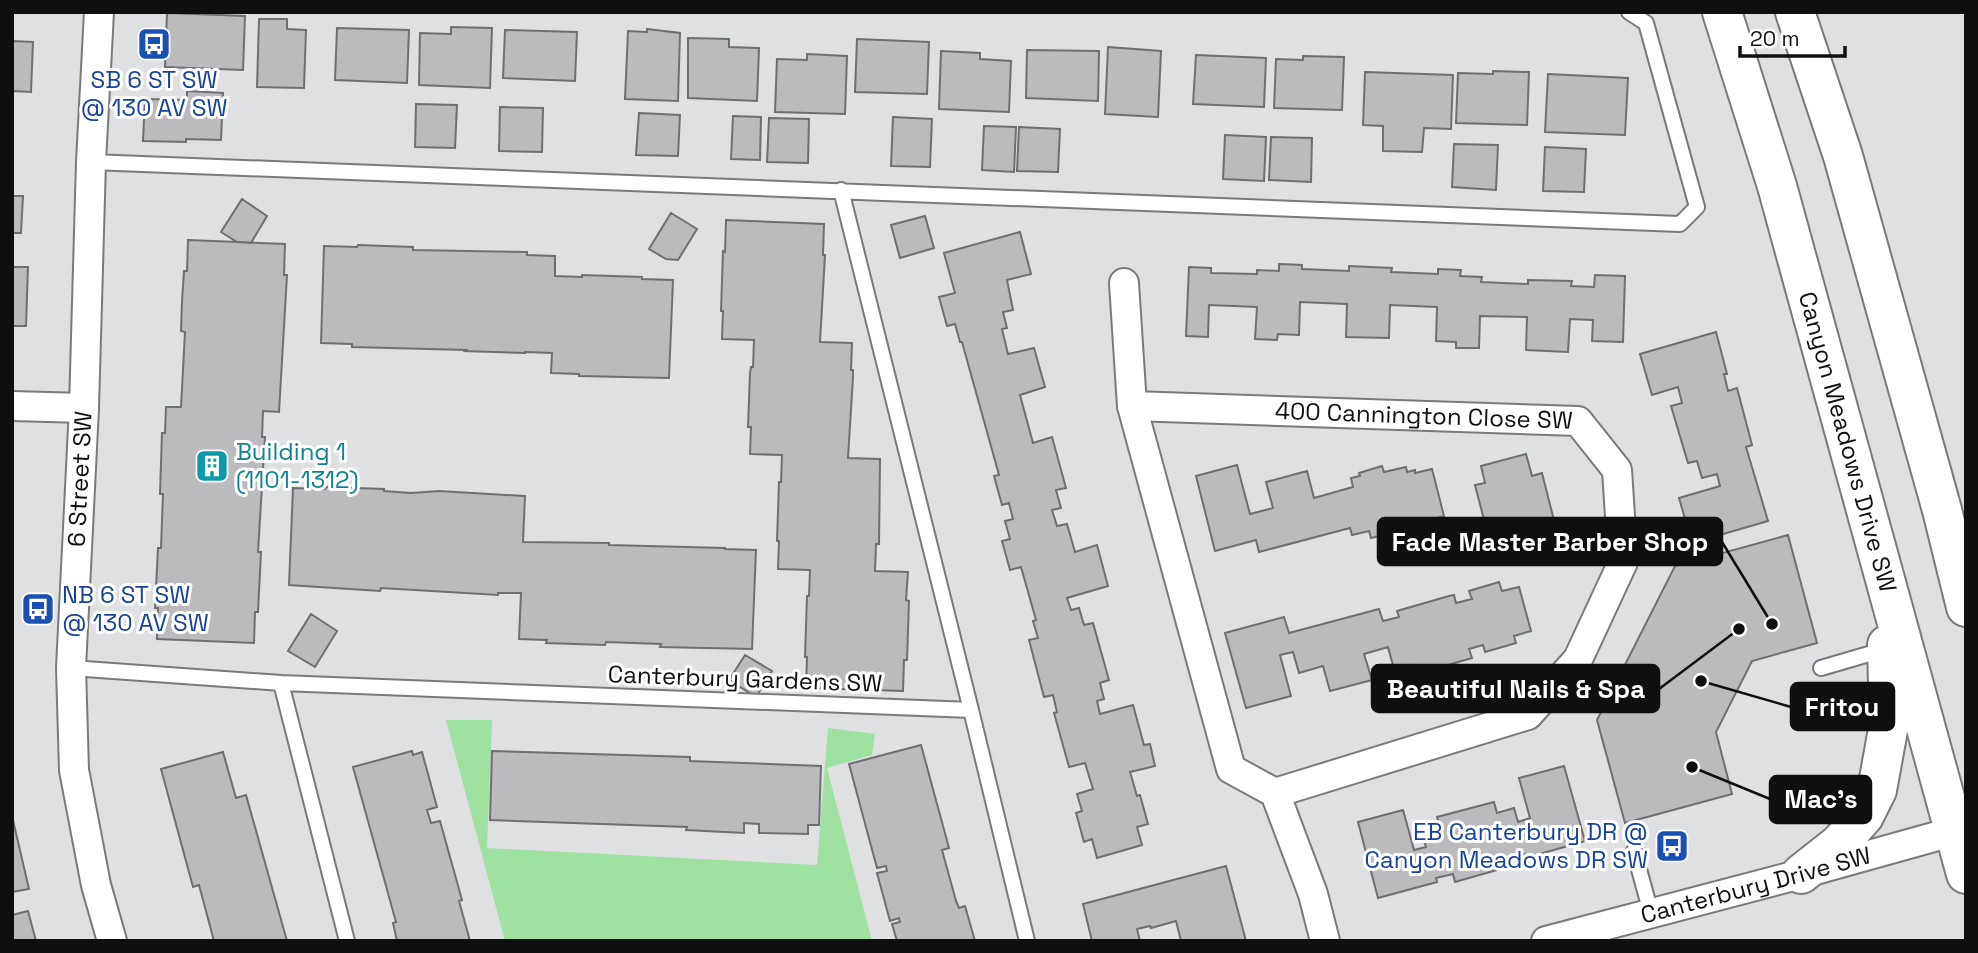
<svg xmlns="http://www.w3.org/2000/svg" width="1978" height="953" viewBox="0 0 1978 953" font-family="'Space Grotesk',sans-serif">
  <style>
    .grass { fill: #9ee1a1 }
    .building { fill: #bbbbbd; stroke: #6f6f72; stroke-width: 2 }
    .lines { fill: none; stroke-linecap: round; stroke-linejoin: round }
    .service-casing { stroke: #797a7c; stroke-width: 18 }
    .minor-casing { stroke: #797a7c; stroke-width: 32 }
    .secondary-casing { stroke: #797a7c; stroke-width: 42 }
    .service { stroke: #fff; stroke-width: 14 }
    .minor { stroke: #fff; stroke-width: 28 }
    .secondary { stroke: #fff; stroke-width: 38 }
    .labels { text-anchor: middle; stroke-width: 6; stroke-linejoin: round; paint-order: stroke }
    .transit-label { font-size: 24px; fill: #164399; stroke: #fff }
    .street-label { font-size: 24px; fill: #0f0f10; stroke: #fff }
    .culture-label { font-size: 24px; fill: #0d838f; stroke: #fff; text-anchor: start }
    .leader { fill: none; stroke: #0f0f10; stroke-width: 2.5 }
    .callout-dot { fill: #0f0f10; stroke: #fff; stroke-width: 2.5 }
    .callout { fill: #0f0f10; stroke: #0f0f10; stroke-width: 2.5 }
    .callout-label { font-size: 26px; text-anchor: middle; font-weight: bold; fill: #fff }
  </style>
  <rect width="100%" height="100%" fill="#dee0e2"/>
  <!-- grass -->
  <path class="grass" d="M446 720H492L487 848 817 865 828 728 875 734 872 755 827 768 872 941H505Z"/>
  <!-- building -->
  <path class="building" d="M167 13 245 16 243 70 165 67Z
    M259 19H287V29L306 30 304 88 257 87Z
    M451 27 492 28 490 88 419 85 420 33 451 34Z
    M337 28 409 30 407 83 335 80Z
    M647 29 680 33 678 101 625 99 628 31 647 32Z
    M505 30 577 32 575 81 503 78Z
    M688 38 729 39V47L759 48 757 101 688 98Z
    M857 39 929 42 927 94 855 92Z
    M12 41 33 42 31 92 12 91Z
    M1108 47 1161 51 1158 117 1105 114Z
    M1027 50 1099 51 1098 101 1026 98Z
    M941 51 980 53V59L1011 61 1009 112 939 109Z
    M807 54 847 56 845 114 775 112 777 59 807 60Z
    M1196 55 1266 58 1264 107 1193 104Z
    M1303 56 1344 57 1342 110 1274 108 1276 59 1303 60Z
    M1493 71 1529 72 1527 125 1456 123 1458 73 1493 74Z
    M1365 72 1453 75 1451 129 1424 128 1422 152 1383 151V126L1363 125Z
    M1548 74 1628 78 1625 135 1545 132Z
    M187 91 223 93 221 140 186 139V142L143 141 145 99 187 100Z
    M416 104 457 105 455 148 415 147Z
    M500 107 543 108 542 152 499 151Z
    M639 113 680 115 678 156 636 155Z
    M733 116 761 117 760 160 731 159Z
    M893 117 932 119 930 167 891 166Z
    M769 118 809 119 808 163 767 162Z
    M984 126 1016 127 1014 172 982 170Z
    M1019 127 1060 129 1058 172 1017 171Z
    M1225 135 1266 137 1264 181 1223 179Z
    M1271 137 1312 138 1311 182 1269 180Z
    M1454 144 1498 145 1496 190 1452 187Z
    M1545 147 1586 149 1584 192 1543 191Z
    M12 196H23L21 233H12Z
    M242 199 267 216 251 243 237 242 221 232Z
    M671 213 697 229 678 260 666 259 649 249Z
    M925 216 934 248 900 258 891 225Z
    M726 220 824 224 823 255H825L820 342 852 343 851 370H853V377L848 458 880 459 879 544H876L875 571 908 572 906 600 909 601 907 660H904L903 691 806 688 807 657H805L807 596H809L810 570 778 569 779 541H777L779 482H781L782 455 750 454 751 427H748L750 373 751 367H753L754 340 722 339 723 311H721L723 251 725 252Z
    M1020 232 1031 274 1007 280 1013 310 1003 312 1007 328 1002 329 1008 354 1034 348 1045 387 1020 395 1033 443 1052 437 1066 488 1056 490 1061 508 1052 510 1057 526 1067 524 1075 552 1097 545 1108 586 1067 598 1071 610 1079 608 1084 625 1093 623 1109 680 1100 683 1104 699 1097 701 1100 714 1133 705 1144 745 1150 744 1155 766 1130 772 1137 796 1140 795 1148 824 1137 827 1142 845 1097 858 1092 839 1084 842 1076 813 1082 811 1077 794 1093 789 1085 763 1069 767 1054 713 1057 712 1053 695 1044 697 1029 640 1038 638 1033 621 1036 620 1021 567 1010 570 1002 541 1010 539 1005 521 1013 519 1009 503 1002 505 994 476 999 475 962 342H960L955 324 947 326 939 297 955 293 944 253Z
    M188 240 285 244 284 275H287L279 412 263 411 262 437H265L258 552H261L258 612H255L254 643 157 639 158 608H155L158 548H161L163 494H160L162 433H165L166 407H181L185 332 181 331 182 301 184 271H187Z
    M358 245 413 247V250L527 252V255L555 256V276L582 277V275L642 277V279L673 280 669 378 579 376V374L551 373 552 353 525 352V353L465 351 466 350 352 347V344L321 343 324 246 357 247Z
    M1279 264 1302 265V269L1349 271V266L1392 268 1391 272 1438 274V269L1461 270 1460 276 1482 277 1481 282 1528 284V280L1572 281 1571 286 1594 287 1595 275 1625 276 1623 342 1592 341 1593 320 1570 319 1568 352 1526 350 1527 317 1480 316 1479 348H1456V342L1436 341 1437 307 1390 305 1389 338 1346 337 1347 304 1300 302 1299 335 1278 334 1277 340 1255 339 1257 307 1209 305 1208 337 1186 336 1189 267 1211 268V273L1257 274V270L1279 271Z
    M12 267H28L26 326H12Z
    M1716 332 1727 374H1724L1728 391 1737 388 1752 445 1746 447 1768 521 1692 543 1679 498 1720 486 1717 474 1702 478 1697 461 1688 463 1671 406 1682 403 1678 387 1652 395 1640 354Z
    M1526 454 1532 476 1542 473 1560 544 1513 556 1508 538 1490 543 1475 485 1485 483 1481 466Z
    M1237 465 1250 514 1273 508 1266 482 1307 471 1314 498 1353 487 1351 478 1360 476 1359 473 1382 466 1384 472 1406 467 1407 472 1415 470V473L1432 469 1444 516 1427 521 1430 529 1400 536 1399 531 1371 538 1369 531 1352 535 1350 528 1259 552 1256 540 1215 551 1196 476Z
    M325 487 384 489V491L411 493 439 491 525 496 523 542 609 543V545L725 548V549L756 550 752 649 660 647 661 644 606 642 605 645 546 643 547 640 519 639 521 593H498V595L381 588 380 591 289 585 293 488 325 489Z
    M1788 535 1817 643 1752 661 1716 732 1732 794 1625 823 1597 720 1675 566Z
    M1499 582 1502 591 1519 587 1531 631 1514 636 1516 643 1485 652 1483 645 1469 649 1472 658 1413 675 1410 665 1394 669 1388 647 1364 654 1372 680 1330 691 1323 666 1299 673 1293 652 1280 655 1291 696 1246 708 1225 633 1284 617 1289 633 1379 609 1383 621 1399 617 1397 611 1449 596 1454 595 1456 603 1472 599 1469 591Z
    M311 614 337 631 315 667 288 651Z
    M745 655 772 671 756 697 729 680Z
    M921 745 949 848 942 850 956 901 959 908 965 906 975 941H897L892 924 900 922 899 918 890 921 877 873 887 871 886 866 877 868 849 764Z
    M412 751 413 755 422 752 437 807 427 810 431 823 440 821 462 900 459 901 470 941H397L393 923 396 922 353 767Z
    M492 751 690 757V761L821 766 819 825H808V834L759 833V824L744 823V833L686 830 687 827 490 820Z
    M223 752 236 798 246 795 287 941H214L199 885 193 887 161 769Z
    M1564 766 1585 841 1526 858 1525 854 1509 858 1511 866 1455 882 1453 874 1436 878 1437 882 1378 898 1358 822 1403 810 1414 850 1426 847 1422 834 1441 829 1437 817 1494 802 1497 813 1514 808 1518 822 1530 818 1519 778Z
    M12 816 29 889 12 892Z
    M1226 866 1246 941H1181L1176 921 1151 928 1150 926 1137 929 1140 941H1092L1083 904Z
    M28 911 36 941H12V915Z"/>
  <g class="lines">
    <defs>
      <path id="service" d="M91 162 1680 224 1697 207 1646 23 1629 12
        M841 190 971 710
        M71 668 281 683 971 710 1027 941
        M1821 668 1886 649
        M281 683 347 941
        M1634 851 1651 913"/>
      <g id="minor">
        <path d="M99 12 91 162 84 408 71 668 74 770 96 885 112 941"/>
        <path d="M1124 283 1132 406 1231 769 1275 793 1313 894 1325 941"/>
        <path d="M12 406 84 408"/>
        <path id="s1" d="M1132 406 1578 421 1617 470 1623 562 1578 659 1528 715 1275 793"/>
        <path id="s2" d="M1546 941 1801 874 1966 828"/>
      </g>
      <g id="secondary">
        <path id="s3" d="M1722 12 1777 186 1966 874"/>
        <path d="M1795 12 1843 156 1942 510 1966 607"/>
        <path d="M1801 874 1839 844 1864 816 1877 790 1889 724 1887 645"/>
      </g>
    </defs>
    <!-- service casing -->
    <use href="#service" class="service-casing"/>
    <!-- minor casing -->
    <use href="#minor" class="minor-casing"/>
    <!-- secondary casing -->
    <use href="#secondary" class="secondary-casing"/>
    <!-- service -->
    <use href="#service" class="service"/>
    <!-- minor -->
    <use href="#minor" class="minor"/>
    <!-- secondary -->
    <use href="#secondary" class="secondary"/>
  </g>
  <!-- icons -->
  <defs>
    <symbol id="bus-square" viewBox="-11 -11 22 22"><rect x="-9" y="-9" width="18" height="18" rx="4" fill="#1a4fb4" stroke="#fff"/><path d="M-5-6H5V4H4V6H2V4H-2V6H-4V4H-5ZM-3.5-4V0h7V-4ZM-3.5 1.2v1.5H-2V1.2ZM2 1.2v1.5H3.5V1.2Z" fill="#fff"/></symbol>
    <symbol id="building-square" viewBox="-11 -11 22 22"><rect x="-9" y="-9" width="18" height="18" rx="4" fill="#0f9aa8" stroke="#fff"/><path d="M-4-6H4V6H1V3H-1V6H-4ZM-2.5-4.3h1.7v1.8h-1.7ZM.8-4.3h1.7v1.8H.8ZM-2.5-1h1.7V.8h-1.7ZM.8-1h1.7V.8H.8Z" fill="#fff"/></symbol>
  </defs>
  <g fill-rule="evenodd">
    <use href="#bus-square" x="135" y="25" width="38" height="38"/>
    <use href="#building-square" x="193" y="447" width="38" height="38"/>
    <use href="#bus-square" x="19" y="590" width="38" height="38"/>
    <use href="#bus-square" x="1653" y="827" width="38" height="38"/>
  </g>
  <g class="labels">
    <!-- transit labels -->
    <g class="transit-label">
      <text x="154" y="88">SB 6 ST SW<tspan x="154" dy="28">@ 130 AV SW</tspan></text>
      <text x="62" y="603" text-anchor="start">NB 6 ST SW<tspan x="62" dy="28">@ 130 AV SW</tspan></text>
      <text x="1648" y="840" text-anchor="end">EB Canterbury DR @<tspan x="1648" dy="28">Canyon Meadows DR SW</tspan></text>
    </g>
    <!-- street labels -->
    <g class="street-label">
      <text dy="8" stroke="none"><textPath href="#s1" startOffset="292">400 Cannington Close SW</textPath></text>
      <text dy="8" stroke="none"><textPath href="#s3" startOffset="448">Canyon Meadows Drive SW</textPath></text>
      <text transform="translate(80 479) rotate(-87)" y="8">6 Street SW</text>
      <text transform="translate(745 679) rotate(2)" y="8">Canterbury Gardens SW</text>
      <text dy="8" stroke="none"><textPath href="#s2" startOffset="217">Canterbury Drive SW</textPath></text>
    </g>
    <!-- culture labels -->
    <g class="culture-label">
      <text x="236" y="460">Building 1<tspan x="236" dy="28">(1101-1312)</tspan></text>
    </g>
  </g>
  <!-- callouts -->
  <path class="leader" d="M1772 624L1722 542M1739 629L1659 689M1701 681L1791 707M1692 767L1770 799"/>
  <g class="callout-dot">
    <circle cx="1772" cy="624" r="7"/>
    <circle cx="1739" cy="629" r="7"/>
    <circle cx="1701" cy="681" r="7"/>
    <circle cx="1692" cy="767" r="7"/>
  </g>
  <g class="callout">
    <rect x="1378" y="518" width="344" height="47" rx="7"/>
    <rect x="1372" y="665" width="287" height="47" rx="7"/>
    <rect x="1791" y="683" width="103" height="47" rx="7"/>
    <rect x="1770" y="776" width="101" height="47" rx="7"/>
  </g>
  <g class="callout-label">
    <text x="1550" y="551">Fade Master Barber Shop</text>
    <text x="1516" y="698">Beautiful Nails &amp; Spa</text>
    <text x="1842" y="716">Fritou</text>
    <text x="1821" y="808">Mac's</text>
  </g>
  <!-- border -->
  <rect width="1978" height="953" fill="none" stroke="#0f0f10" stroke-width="28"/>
  <!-- scale -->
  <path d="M1740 46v10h105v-10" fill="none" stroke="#0f0f10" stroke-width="3.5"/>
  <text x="1750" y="46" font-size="21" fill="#0f0f10" stroke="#ffffff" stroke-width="5" paint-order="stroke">20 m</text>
</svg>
